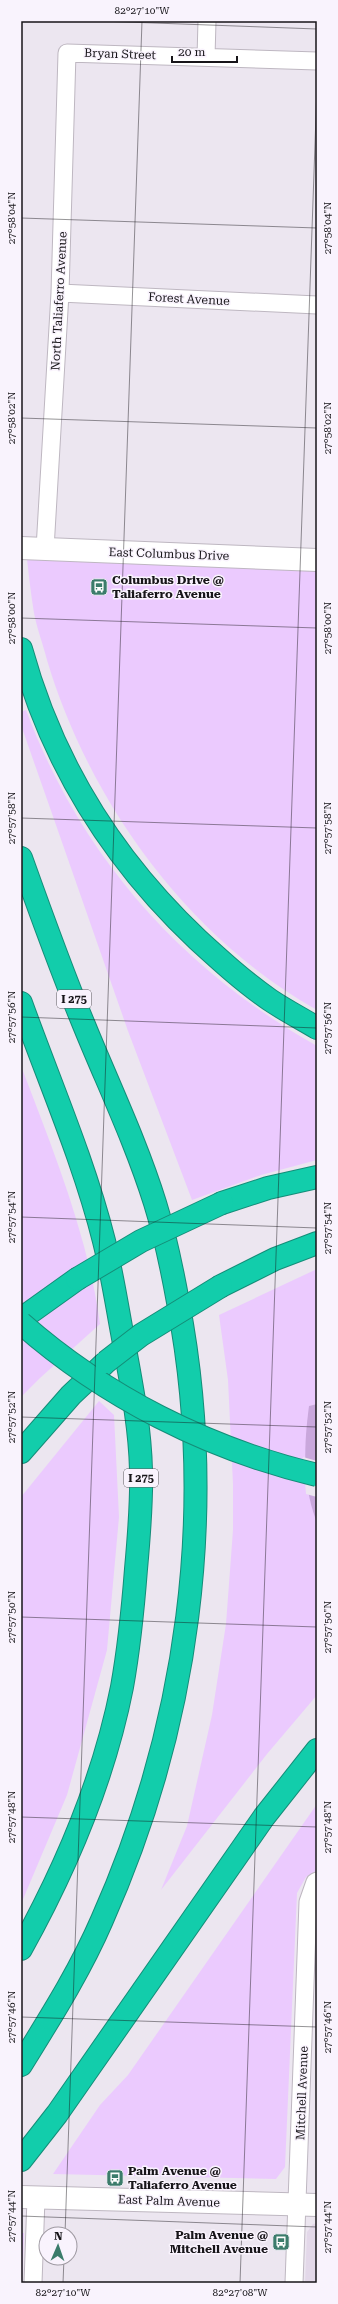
<svg xmlns="http://www.w3.org/2000/svg" width="338" height="2304" viewBox="0 0 338 2304" font-family="'Roboto Serif',serif">
  <style>
    .built { fill: #e3d8e9 }
    .green { fill: #ebcafe }
    .water { fill: #c9a7dc }
    .pier { fill: #ece6f0 }
    .lines { fill: none; stroke-linecap: round; stroke-linejoin: round }
    .street-casing { stroke: #beb7c1; stroke-width: 19 }
    .secondary-casing { stroke: #beb7c1; stroke-width: 24 }
    .highway-casing { stroke: #148d78; stroke-width: 24 }
    .street { stroke: #fff; stroke-width: 17 }
    .secondary { stroke: #fff; stroke-width: 22 }
    .highway { stroke: #12cdab; stroke-width: 22 }
    .highway-bridge-casing { stroke: #148d78; stroke-width: 24; stroke-linecap: butt }
    .highway-bridge { stroke: #12cdab; stroke-width: 22 }
    .ticks { fill: none; stroke: #171519; stroke-width: 1; stroke-opacity: 0.45 }
    .labels { text-anchor: middle; stroke-width: 3; stroke-linejoin: round; paint-order: stroke }
    .shield { fill: #f9f3fd; stroke: #5b585d; stroke-width: 1 }
    .shield-label { font-size: 11px; font-weight: bold; fill: #171519 }
    .street-label { font-size: 12px; fill: #171519; stroke: #f9f3fd }
    .poi-label { font-size: 12px; font-weight: bold; fill: #171519; stroke: #f9f3fd; text-anchor: start }
    .neatline { fill: none; stroke: #171519; stroke-width: 1.5 }
    .ticks-label { font-size: 10px; text-anchor: middle; fill: #171519 }
  </style>
  <rect width="100%" height="100%" fill="#ece6f0"/>
  <!-- built -->
  <path class="built" d="M317 2223V2283H305L307 2232 313 2224Z"/>
  <!-- green -->
  <path class="green" d="M27 559 317 569V1010C187 937 89 801 47 660 43 644 37 629 34 613 31 595 29 577 27 559Z
    M26 710C81 857 181 969 317 1046V1160L261 1175 192 1200 128 1031 21 725V712Z
    M21 1066C53 1150 88 1235 100 1324L40 1378 21 1397Z
    M317 1269V1404L309 1406 317 1519V1695L267 1754 161 1890 187 1826 212 1715 226 1624 233 1530V1484L228 1380 219 1315Z
    M99 1401 114 1415 119 1517 107 1650 67 1795 21 1904V1497Z
    M317 1804V1870L306 1877 297 1893 285 2167 276 2179 53 2174 100 2105 128 2075Z
    M21 2233H24L22 2283H21Z"/>
  <!-- water -->
  <path class="water" d="M317 1404V1519L316 1520C302 1483 304 1444 309 1406Z"/>
  <!-- pier -->
  <path class="pier" d="M303 1457 317 1461V1497L306 1494Z"/>
  <g class="lines">
    <defs>
      <path id="street" d="M206 57 207 21
        M60 293 317 305
        M45 549 60 293 67 53 317 61
        M33 2283 36 2198
        M294 2283 308 1902 315 1882 317 1881"/>
      <path id="secondary" d="M21 548 317 560
        M21 2197 317 2205"/>
      <path id="highway" d="M21 649C52 762 113 860 198 940 221 961 244 982 270 1000 285 1010 302 1019 317 1028
        M21 858C41 914 61 970 84 1025 108 1084 136 1142 155 1203 165 1235 172 1269 178 1302 218 1511 188 1727 102 1920 80 1971 50 2018 21 2065
        M21 1003C49 1081 84 1161 104 1241 112 1273 117 1306 123 1338 131 1382 140 1426 141 1470 142 1503 139 1536 136 1569 133 1608 129 1648 122 1687 104 1778 66 1868 21 1949
        M222 1203 268 1188 317 1177
        M221 1286 275 1259 317 1243
        M21 1319 77 1279
        M21 1452 71 1395 104 1364
        M21 2160 57 2114 264 1817 317 1750"/>
    </defs>
    <!-- street casing -->
    <use href="#street" class="street-casing"/>
    <!-- secondary casing -->
    <use href="#secondary" class="secondary-casing"/>
    <!-- highway casing -->
    <use href="#highway" class="highway-casing"/>
    <!-- street -->
    <use href="#street" class="street"/>
    <!-- secondary -->
    <use href="#secondary" class="secondary"/>
    <!-- highway -->
    <use href="#highway" class="highway"/>
    <defs>
      <path id="highway-bridge" d="M77 1279 141 1241 222 1203
        M21 1323C105 1397 208 1449 317 1475
        M106 1362 141 1335 221 1286"/>
    </defs>
    <!-- highway-bridge casing -->
    <use href="#highway-bridge" class="highway-bridge-casing"/>
    <!-- highway-bridge -->
    <use href="#highway-bridge" class="highway-bridge"/>
  </g>
  <!-- ticks -->
  <path class="ticks" d="M100 21 317 29M21 218 317 228M21 418 317 428M21 618 317 628M21 818 317 828M21 1017 317 1028M21 1217 317 1228M21 1417 317 1427M21 1617 317 1627M21 1817 317 1827M21 2017 317 2027M21 2216 317 2227M65 2234 142 21M63 2283 64 2258M240 2283 317 87"/>
  <!-- icons -->
  <defs>
    <symbol id="bus-square" viewBox="-11 -11 22 22"><rect x="-9" y="-9" width="18" height="18" rx="4" fill="#3b7c6b" stroke="#f9f3fd"/><path d="M-5-6H5V4H4V6H2V4H-2V6H-4V4H-5ZM-3.5-4V0h7V-4ZM-3.5 1.2v1.5H-2V1.2ZM2 1.2v1.5H3.5V1.2Z" fill="#fff"/></symbol>
  </defs>
  <g fill-rule="evenodd">
    <use href="#bus-square" x="89" y="577" width="20" height="20"/>
    <use href="#bus-square" x="105" y="2168" width="20" height="20"/>
    <use href="#bus-square" x="271" y="2232" width="20" height="20"/>
  </g>
  <g class="labels">
    <!-- shield labels -->
    <g class="shield">
      <rect x="57" y="990" width="34" height="18" rx="3"/>
      <rect x="124" y="1469" width="34" height="18" rx="3"/>
    </g>
    <g class="shield-label">
      <text x="74" y="1003">I 275</text>
      <text x="141" y="1482">I 275</text>
    </g>
    <!-- street labels -->
    <g class="street-label">
      <text transform="translate(120 54) rotate(2)" y="4">Bryan Street</text>
      <text transform="translate(189 299) rotate(3)" y="4">Forest Avenue</text>
      <text transform="translate(59 301) rotate(-87)" y="4">North Taliaferro Avenue</text>
      <text transform="translate(169 554) rotate(2)" y="4">East Columbus Drive</text>
      <text transform="translate(302 2093) rotate(-88)" y="4">Mitchell Avenue</text>
      <text transform="translate(169 2201) rotate(2)" y="4">East Palm Avenue</text>
    </g>
    <!-- poi labels -->
    <g class="poi-label">
      <text x="112" y="584">Columbus Drive @<tspan x="112" dy="14">Taliaferro Avenue</tspan></text>
      <text x="128" y="2175">Palm Avenue @<tspan x="128" dy="14">Taliaferro Avenue</tspan></text>
      <text x="268" y="2239" text-anchor="end">Palm Avenue @<tspan x="268" dy="14">Mitchell Avenue</tspan></text>
    </g>
  </g>
  <!-- border -->
  <rect width="338" height="2304" fill="none" stroke="#f9f3fd" stroke-width="44"/>
  <!-- north arrow -->
  <g transform="translate(58 2246) rotate(2)"><circle r="19" fill="#f9f3fd" stroke="#9f9aa2"/>
  <path d="M0-3L7 15L0 10L-7 15Z" fill="#3b7c6b"/>
  <text y="-6" font-size="11" font-weight="bold" text-anchor="middle" fill="#171519">N</text>
  </g>
  <!-- scale -->
  <path d="M172 56v6h65v-6" fill="none" stroke="#171519" stroke-width="2"/>
  <text x="178" y="56" font-size="12" fill="#171519" stroke="#f9f3fd" stroke-width="3" paint-order="stroke">20 m</text>
  <rect x="22" y="22" width="294" height="2260" class="neatline"/>
  <g class="ticks-label">
    <text x="142" y="14">82°27'10"W</text>
    <text transform="translate(11 218) rotate(-90)" y="4">27°58'04"N</text>
    <text transform="translate(327 228) rotate(-90)" y="4">27°58'04"N</text>
    <text transform="translate(11 418) rotate(-90)" y="4">27°58'02"N</text>
    <text transform="translate(327 428) rotate(-90)" y="4">27°58'02"N</text>
    <text transform="translate(11 618) rotate(-90)" y="4">27°58'00"N</text>
    <text transform="translate(327 628) rotate(-90)" y="4">27°58'00"N</text>
    <text transform="translate(11 818) rotate(-90)" y="4">27°57'58"N</text>
    <text transform="translate(327 828) rotate(-90)" y="4">27°57'58"N</text>
    <text transform="translate(11 1017) rotate(-90)" y="4">27°57'56"N</text>
    <text transform="translate(327 1028) rotate(-90)" y="4">27°57'56"N</text>
    <text transform="translate(11 1217) rotate(-90)" y="4">27°57'54"N</text>
    <text transform="translate(327 1228) rotate(-90)" y="4">27°57'54"N</text>
    <text transform="translate(11 1417) rotate(-90)" y="4">27°57'52"N</text>
    <text transform="translate(327 1427) rotate(-90)" y="4">27°57'52"N</text>
    <text transform="translate(11 1617) rotate(-90)" y="4">27°57'50"N</text>
    <text transform="translate(327 1627) rotate(-90)" y="4">27°57'50"N</text>
    <text transform="translate(11 1817) rotate(-90)" y="4">27°57'48"N</text>
    <text transform="translate(327 1827) rotate(-90)" y="4">27°57'48"N</text>
    <text transform="translate(11 2017) rotate(-90)" y="4">27°57'46"N</text>
    <text transform="translate(327 2027) rotate(-90)" y="4">27°57'46"N</text>
    <text transform="translate(11 2216) rotate(-90)" y="4">27°57'44"N</text>
    <text transform="translate(327 2227) rotate(-90)" y="4">27°57'44"N</text>
    <text x="63" y="2296">82°27'10"W</text>
    <text x="240" y="2296">82°27'08"W</text>
  </g>
</svg>
